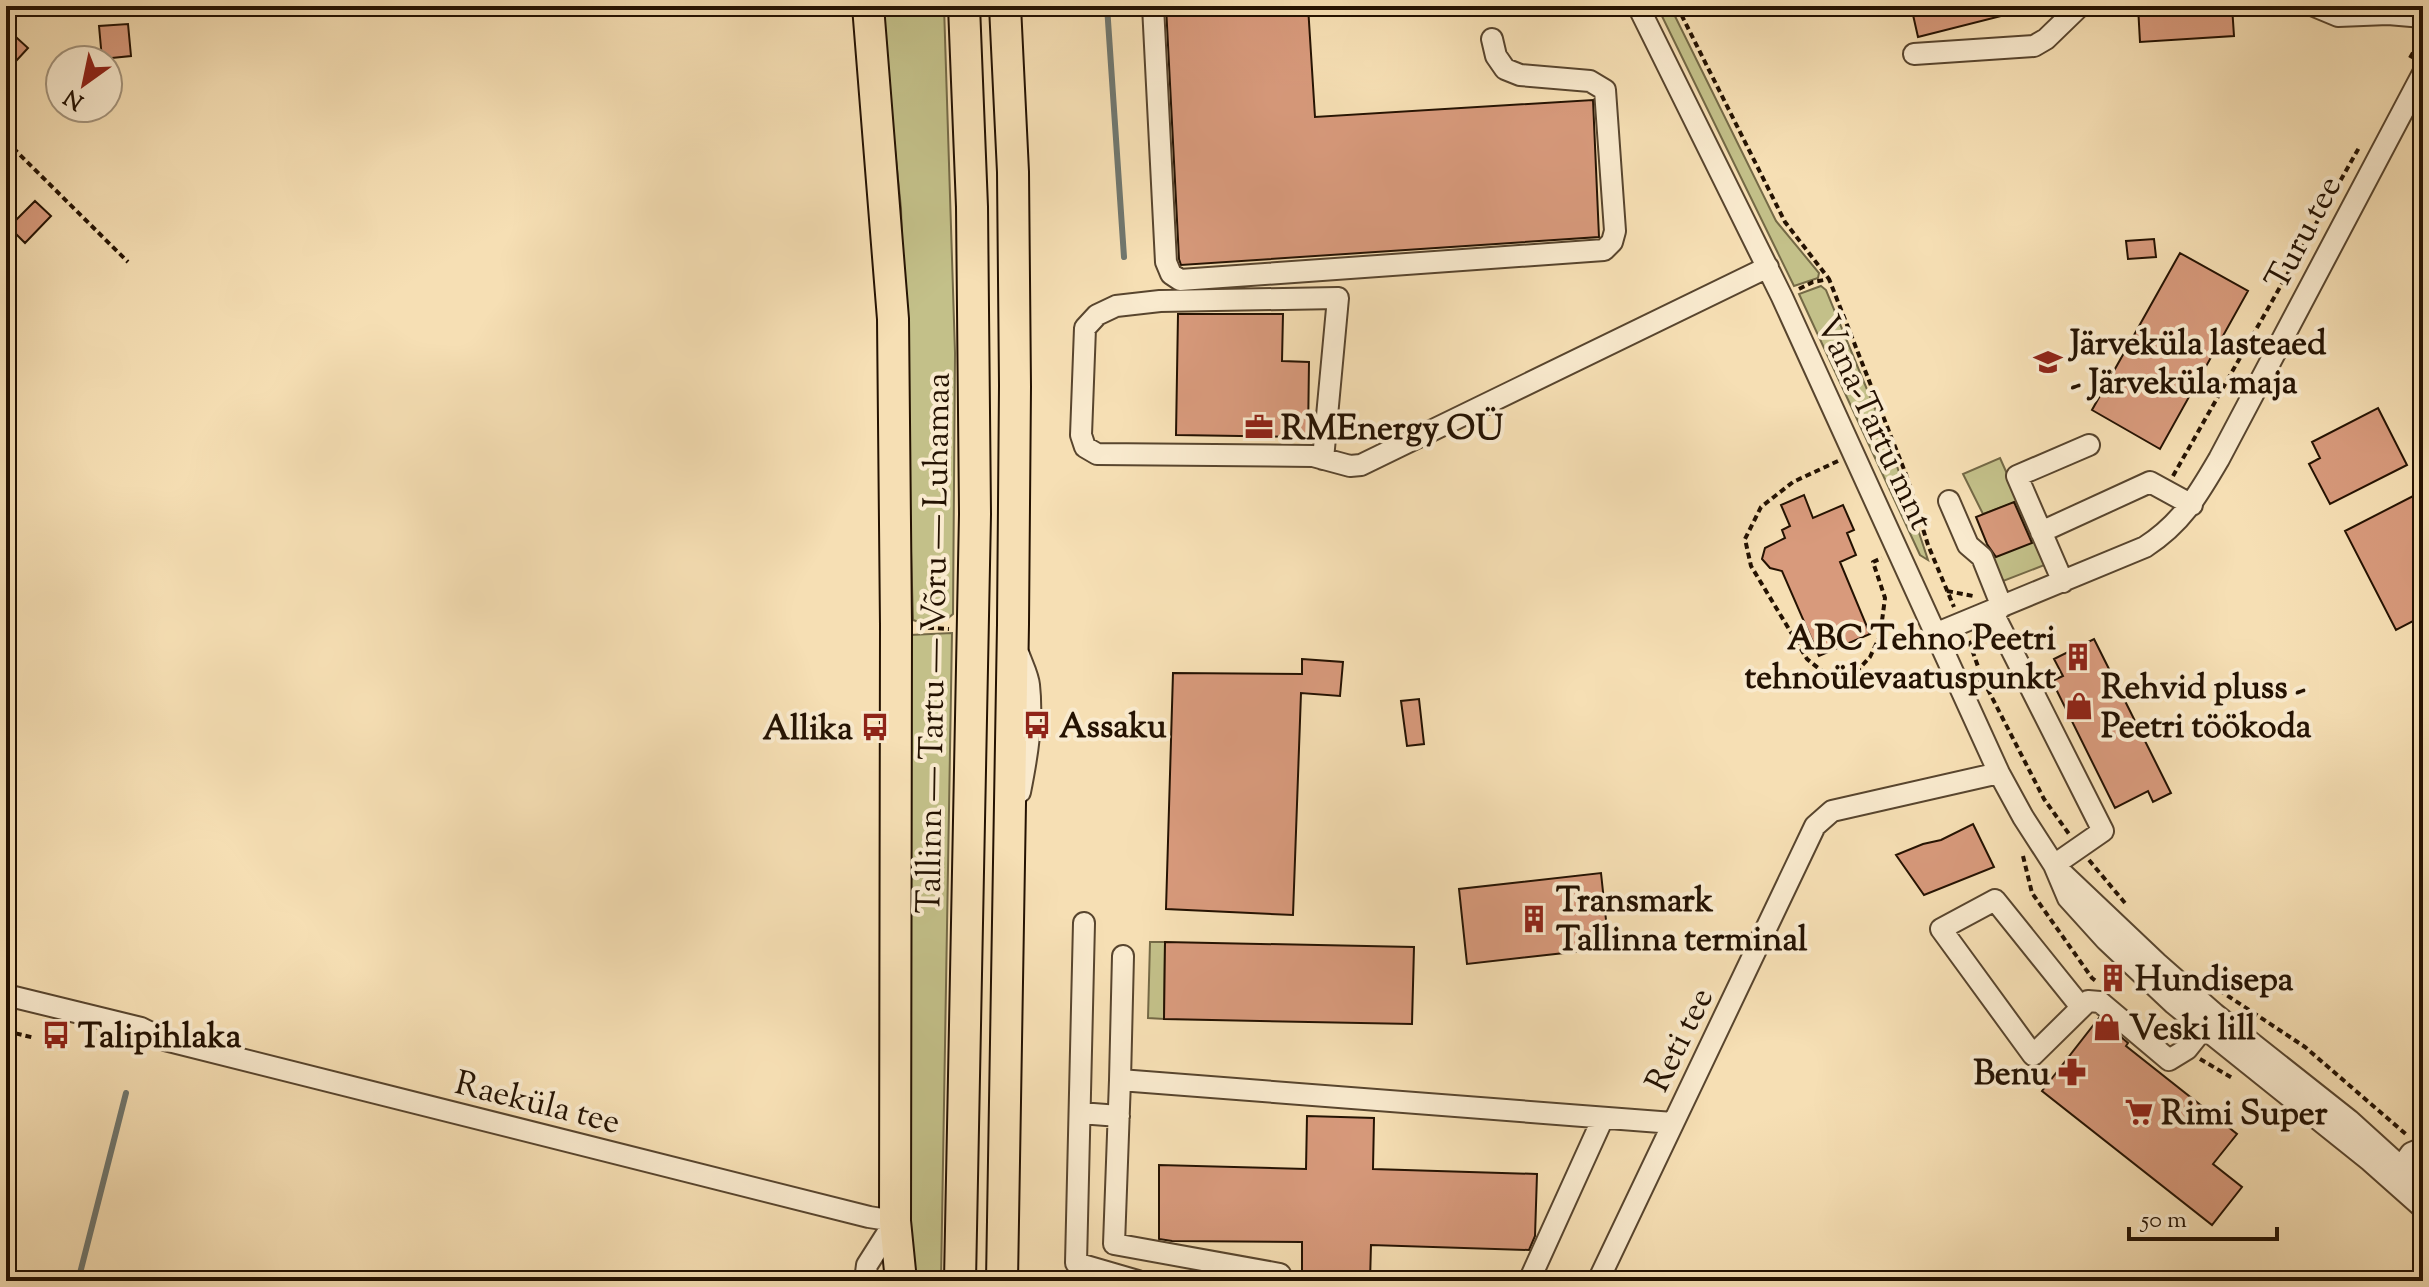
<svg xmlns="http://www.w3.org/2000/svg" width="2429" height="1287" viewBox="0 0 2429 1287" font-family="'Sorts Mill Goudy',serif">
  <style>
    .green { fill: #c3c089; stroke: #746946; stroke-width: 2 }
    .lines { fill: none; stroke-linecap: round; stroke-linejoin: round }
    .stream { stroke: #70776f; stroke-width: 6 }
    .building { fill: #d89a7c; stroke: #241202; stroke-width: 2 }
    .minor-casing { stroke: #58452e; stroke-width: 24 }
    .highway-casing { stroke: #241202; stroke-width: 34 }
    .path { stroke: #241202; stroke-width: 4; stroke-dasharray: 6 4; stroke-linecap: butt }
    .minor { stroke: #f9eace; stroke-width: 20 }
    .highway { stroke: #f6dfb4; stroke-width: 30 }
    .labels { text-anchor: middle; stroke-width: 8; stroke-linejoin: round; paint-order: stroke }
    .street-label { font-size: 34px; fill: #241202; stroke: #f9eace }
    .poi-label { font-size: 34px; font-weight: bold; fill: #241202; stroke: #f9eace; text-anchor: start }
  </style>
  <rect width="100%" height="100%" fill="#f6dfb4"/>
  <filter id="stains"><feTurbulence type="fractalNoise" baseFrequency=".0025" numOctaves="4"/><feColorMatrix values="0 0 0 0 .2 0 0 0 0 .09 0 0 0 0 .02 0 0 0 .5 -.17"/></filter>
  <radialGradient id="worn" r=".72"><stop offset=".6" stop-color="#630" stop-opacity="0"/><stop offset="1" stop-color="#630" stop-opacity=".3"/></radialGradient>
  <!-- green -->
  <path class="green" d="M880 6H944L955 353 953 614C942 625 927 625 913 620L901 208Z
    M1657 6H1670L1776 221 1819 273 1818 278 1794 286Z
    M1821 286 1826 290 1890 445 1928 560 1920 555 1799 294Z
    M2000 458 2047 564 1998 583 1988 559 2032 542 2016 502 1983 514 1963 474Z
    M952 633 941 1281H912L907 1032 910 635Z
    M1150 942H1165L1164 1019 1148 1018Z"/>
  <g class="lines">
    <!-- stream -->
    <path class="stream" d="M1107 6 1124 257
      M78 1281 126 1093"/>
  </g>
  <!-- building -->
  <path class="building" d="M1166 6H1308L1315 117 1593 100 1599 237 1181 265 1179 259Z
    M1911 6H2017V12L1918 37Z
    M2138 6H2232L2234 36 2140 42Z
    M128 24 131 56 102 59 99 26Z
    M6 28 28 48 6 72Z
    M35 201 51 216 25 243 9 227Z
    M2154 239 2156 257 2128 259 2126 241Z
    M2180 253 2248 291 2160 449 2092 410Z
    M1178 314H1283L1282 361 1309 362 1308 437 1176 435Z
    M2378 408 2407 465 2330 504 2309 464 2320 458 2312 442Z
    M2423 491V616L2396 630 2345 531Z
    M1804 495 1813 518 1843 505 1854 530 1847 533 1856 555 1840 562 1870 634 1819 656 1782 571 1770 568 1762 559 1765 548 1785 538 1782 530 1790 526 1781 505Z
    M2014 502 2032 543 1996 557 1987 544 1976 517Z
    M2094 639 2171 793 2153 802 2148 791 2115 808 2052 681 2063 676 2054 659Z
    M1302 659 1343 662 1340 696 1301 693 1293 915 1166 909 1173 673 1302 674Z
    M1419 699 1424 744 1407 746 1401 701Z
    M1973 824 1994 867 1924 895 1896 855 1923 844 1941 840Z
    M1601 873 1609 948 1467 964 1459 889Z
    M1165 942 1414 947 1412 1024 1164 1019Z
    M2099 1018 2128 1043 2126 1046 2237 1134 2213 1164 2242 1187 2212 1225 2042 1091Z
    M1307 1116 1374 1118 1373 1169 1537 1174 1535 1236 1529 1250 1371 1245 1370 1281H1302V1242L1172 1241 1159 1239V1165L1306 1169Z"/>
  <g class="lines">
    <defs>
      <path id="minor" d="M1153 6 1166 262 1171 274 1180 280 1604 250 1612 242 1615 231 1605 90 1590 81 1520 75 1505 69 1496 56 1492 39
        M1638 6 1782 297 1999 773 2023 817 2054 865 2068 898 2106 940 2174 1004 2370 1161 2423 1208
        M2314 6 2338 16 2388 14 2423 17
        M1914 54 2034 46 2046 39 2080 6
        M1323 459 1338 298 1160 301 1116 306 1097 315 1085 328 1081 435 1085 447 1097 454 1313 456 1350 466 1361 465 1768 267
        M1949 501 1968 545 1982 557 2002 607
        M2041 532 2150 482 2192 505
        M2063 582 2017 476 2089 445
        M1992 611 2103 831 2054 865
        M1937 633 2145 547C2182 523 2198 495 2219 459L2423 73
        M1019 655C1022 664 1028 675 1029 685 1033 721 1027 757 1020 792
        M2060 871 2157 963 2215 1014 2349 1120 2423 1187
        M1084 923 1076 1263 1138 1281
        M6 995 141 1028 165 1040 869 1217 895 1221 867 1265 865 1281
        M2081 1007 1995 900 1941 929 2033 1055 2088 1001 2100 1002 2169 1060 2187 1049 2215 1014
        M1120 1080 1123 956
        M1080 1113 1119 1116
        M2401 1167 2411 1153 2423 1148
        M1280 1274 1114 1244 1120 1080 1673 1123
        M1529 1281 1603 1118
        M1598 1281 1815 826 1832 811 1999 773"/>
      <path id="highway" d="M868 6 893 319 896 626 895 1221 901 1281
        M960 1281 975 514 972 207 964 6
        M1002 1281 1013 624 1015 386 1013 172 1005 6"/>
    </defs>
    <!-- minor casing -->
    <use href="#minor" class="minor-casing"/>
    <!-- highway casing -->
    <use href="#highway" class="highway-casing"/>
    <!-- path -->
    <path class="path" d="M1677 6 1785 222 1829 279
      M2410 58 2423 35
      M6 141 128 262
      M1799 289 1813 282 1829 279 1907 477 1928 545 1954 607
      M1838 461 1793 482 1761 507 1745 539 1751 566 1807 659 1833 680 1855 673 1870 657 1880 636 1885 598 1873 562 1882 558
      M2173 476 2360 146
      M1947 591 1973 596
      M918 627 949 629
      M1969 641 1982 678
      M1975 681 1982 678 2044 799 2069 834
      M2023 856 2032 893 2092 978 2097 982
      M2089 860 2125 903
      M2219 990 2305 1047 2408 1136
      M6 1031 35 1038
      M2200 1059 2234 1079"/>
    <!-- minor -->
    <use href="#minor" class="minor"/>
    <!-- highway -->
    <use href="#highway" class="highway"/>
  </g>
  <!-- icons -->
  <defs>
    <symbol id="school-bare" viewBox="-9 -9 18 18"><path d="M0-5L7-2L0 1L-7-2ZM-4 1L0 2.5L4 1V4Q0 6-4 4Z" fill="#8f2418" stroke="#f9eace" stroke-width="2.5" paint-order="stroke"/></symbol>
    <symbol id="office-bare" viewBox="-9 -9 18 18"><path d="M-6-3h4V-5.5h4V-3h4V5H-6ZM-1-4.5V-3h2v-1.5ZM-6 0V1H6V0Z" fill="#8f2418" stroke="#f9eace" stroke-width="2.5" paint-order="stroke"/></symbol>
    <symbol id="building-bare" viewBox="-9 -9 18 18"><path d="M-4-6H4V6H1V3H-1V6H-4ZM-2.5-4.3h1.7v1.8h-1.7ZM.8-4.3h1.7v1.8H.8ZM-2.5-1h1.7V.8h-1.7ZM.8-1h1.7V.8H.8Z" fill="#8f2418" stroke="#f9eace" stroke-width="2.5" paint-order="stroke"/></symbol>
    <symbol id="shop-bare" viewBox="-9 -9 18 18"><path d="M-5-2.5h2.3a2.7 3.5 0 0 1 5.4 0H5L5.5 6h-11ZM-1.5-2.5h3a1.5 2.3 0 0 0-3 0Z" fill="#8f2418" stroke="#f9eace" stroke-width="2.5" paint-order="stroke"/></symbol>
    <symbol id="bus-bare" viewBox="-9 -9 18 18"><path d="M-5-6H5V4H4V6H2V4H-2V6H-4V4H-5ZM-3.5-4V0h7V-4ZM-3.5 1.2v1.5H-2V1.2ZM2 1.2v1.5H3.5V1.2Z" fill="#8f2418" stroke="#f9eace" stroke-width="2.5" paint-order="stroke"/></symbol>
    <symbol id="pharmacy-bare" viewBox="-9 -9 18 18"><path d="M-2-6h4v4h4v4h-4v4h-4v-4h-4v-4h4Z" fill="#8f2418" stroke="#f9eace" stroke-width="2.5" paint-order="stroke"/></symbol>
    <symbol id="supermarket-bare" viewBox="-9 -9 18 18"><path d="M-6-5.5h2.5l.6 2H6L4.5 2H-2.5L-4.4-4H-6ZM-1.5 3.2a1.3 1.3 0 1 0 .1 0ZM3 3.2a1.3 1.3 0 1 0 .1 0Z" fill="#8f2418" stroke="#f9eace" stroke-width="2.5" paint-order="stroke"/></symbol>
  </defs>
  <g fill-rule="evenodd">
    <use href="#school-bare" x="2028" y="342" width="40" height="40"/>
    <use href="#office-bare" x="1239" y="407" width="40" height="40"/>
    <use href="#building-bare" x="2058" y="637" width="40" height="40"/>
    <use href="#shop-bare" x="2059" y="686" width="40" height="40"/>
    <use href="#bus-bare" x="1017" y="705" width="40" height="40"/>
    <use href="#bus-bare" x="855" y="707" width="40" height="40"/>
    <use href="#building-bare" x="1514" y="899" width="40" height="40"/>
    <use href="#building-bare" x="2093" y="958" width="40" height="40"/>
    <use href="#shop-bare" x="2087" y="1007" width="40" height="40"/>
    <use href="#bus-bare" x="36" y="1015" width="40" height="40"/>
    <use href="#pharmacy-bare" x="2052" y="1052" width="40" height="40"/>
    <use href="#supermarket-bare" x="2119" y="1092" width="40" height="40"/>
  </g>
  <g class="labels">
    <!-- street labels -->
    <g class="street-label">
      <text transform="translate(2302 232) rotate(-62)" y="12">Turu tee</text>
      <text transform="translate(1876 422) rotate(65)" y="12">Vana-Tartu mnt</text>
      <text transform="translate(932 643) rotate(-89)" y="12">Tallinn — Tartu — Võru — Luhamaa</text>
      <text transform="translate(1678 1039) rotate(-64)" y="12">Reti tee</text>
      <text transform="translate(538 1101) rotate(14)" y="12">Raeküla tee</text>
    </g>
    <!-- poi labels -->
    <g class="poi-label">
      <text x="2070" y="354">Järveküla lasteaed<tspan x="2070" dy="39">- Järveküla maja</tspan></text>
      <text x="1281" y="439">RMEnergy OÜ</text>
      <text x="2056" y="649" text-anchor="end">ABC Tehno Peetri<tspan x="2056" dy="39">tehnoülevaatuspunkt</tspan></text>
      <text x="2101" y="698">Rehvid pluss -<tspan x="2101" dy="39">Peetri töökoda</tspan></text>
      <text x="1059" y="737">Assaku</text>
      <text x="853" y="739" text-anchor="end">Allika</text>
      <text x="1556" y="911">Transmark<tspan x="1556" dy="39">Tallinna terminal</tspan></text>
      <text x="2135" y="990">Hundisepa</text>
      <text x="2129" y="1039">Veski lill</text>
      <text x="78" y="1047">Talipihlaka</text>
      <text x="2050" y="1084" text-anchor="end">Benu</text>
      <text x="2161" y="1124">Rimi Super</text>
    </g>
  </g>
  <!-- margin -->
  <rect width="2429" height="1287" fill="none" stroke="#f6dfb4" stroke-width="32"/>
  <rect x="8" y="8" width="2413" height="1271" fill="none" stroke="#241202" stroke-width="4"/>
  <rect x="16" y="16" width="2397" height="1255" fill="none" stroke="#241202" stroke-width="2"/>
  <!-- north arrow -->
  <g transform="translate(84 84) rotate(213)"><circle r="38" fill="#f9eace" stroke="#a4947c" stroke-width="2"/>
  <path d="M0-6L14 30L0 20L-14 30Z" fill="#8f2418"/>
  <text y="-12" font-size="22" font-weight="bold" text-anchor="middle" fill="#241202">N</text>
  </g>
  <!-- scale -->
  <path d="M2129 1227v12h148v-12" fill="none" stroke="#241202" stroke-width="4"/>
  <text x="2141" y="1227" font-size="24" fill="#241202" stroke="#f9eace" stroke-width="6" paint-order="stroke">50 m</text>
  <rect width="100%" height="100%" filter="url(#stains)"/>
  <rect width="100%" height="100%" fill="url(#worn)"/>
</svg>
